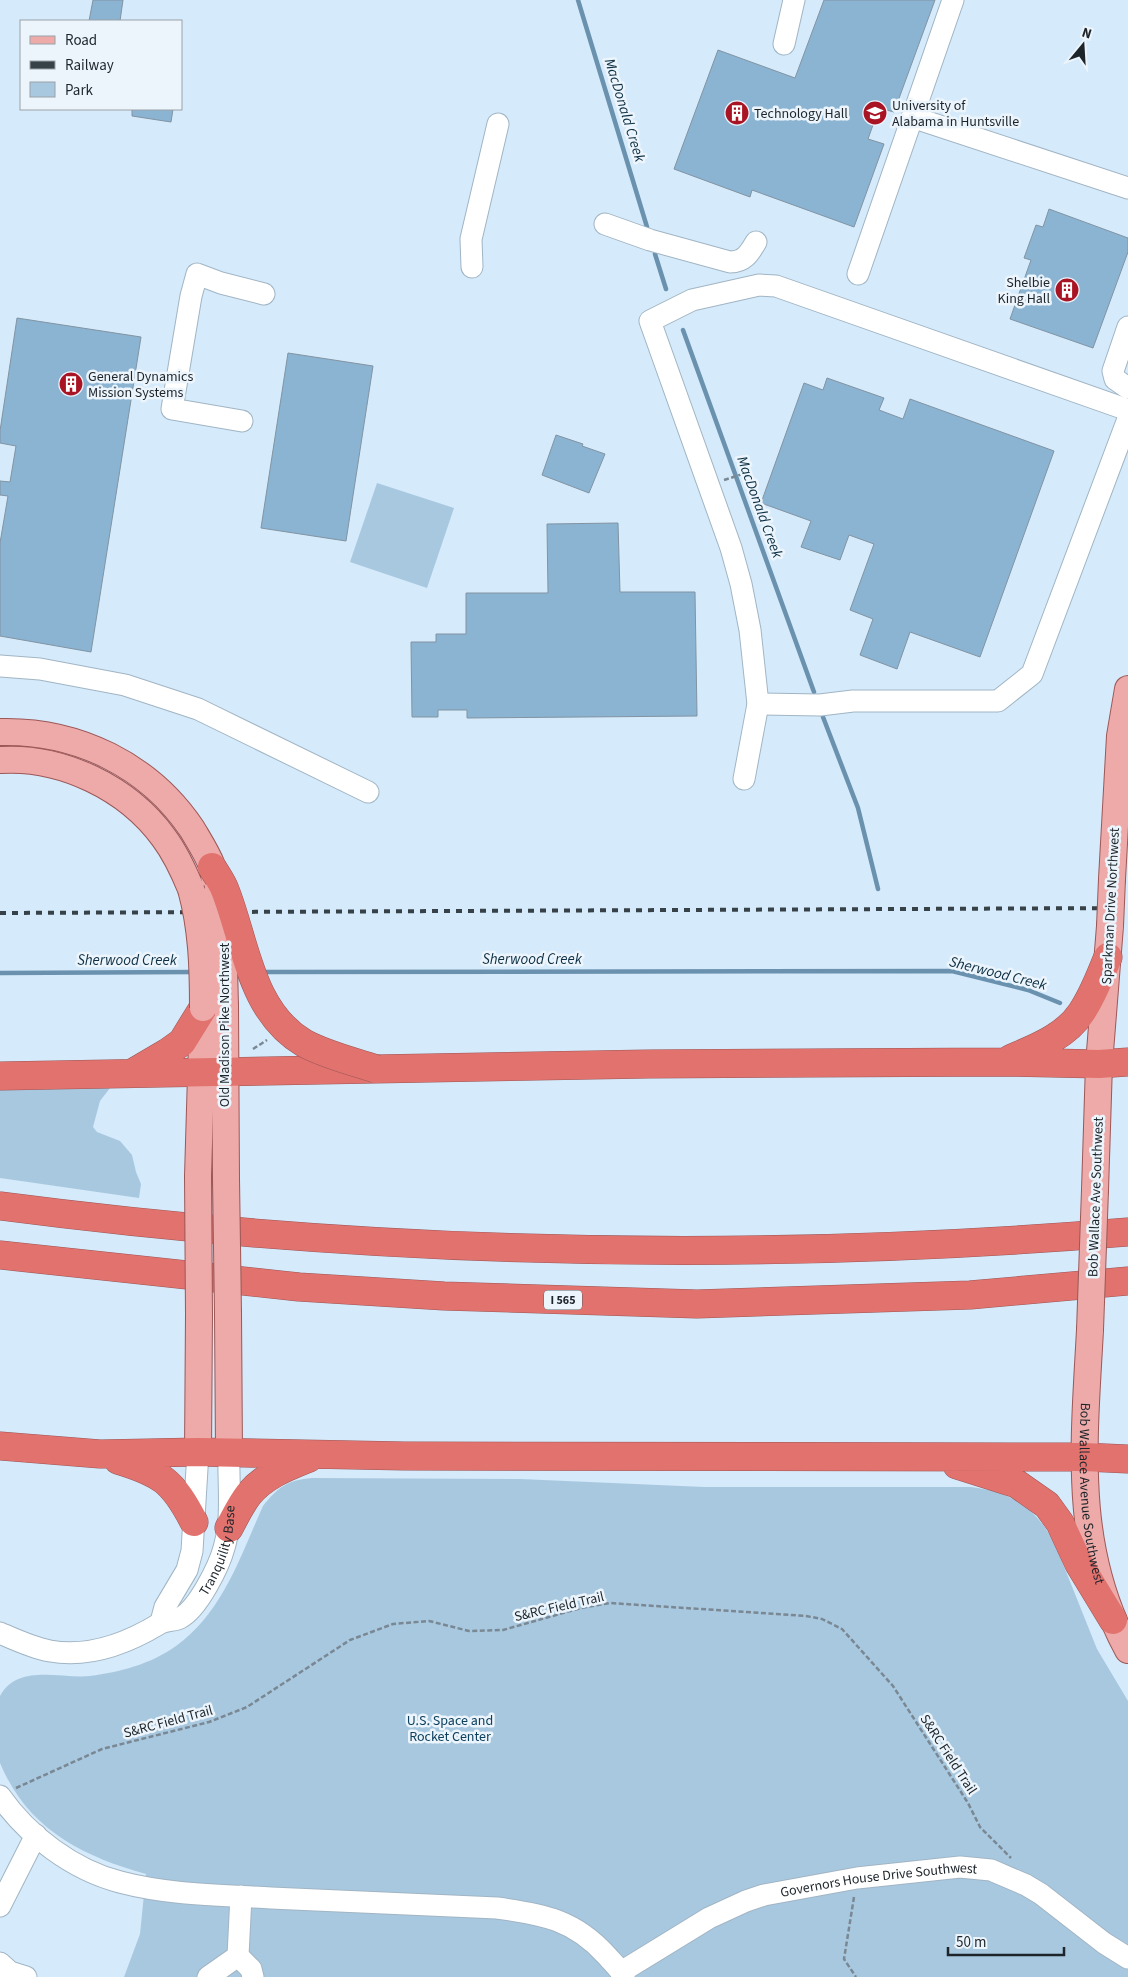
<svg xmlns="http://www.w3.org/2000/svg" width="1128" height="1977" viewBox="0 0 1128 1977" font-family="'Source Sans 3',sans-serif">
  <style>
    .green { fill: #a8c8e0 }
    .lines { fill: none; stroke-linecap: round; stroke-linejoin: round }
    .stream { stroke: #6a92af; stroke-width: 4.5 }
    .building { fill: #8bb3d2; stroke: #8194a3 }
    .minor-casing { stroke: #a1b5c4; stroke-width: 23 }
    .major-casing { stroke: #9c5757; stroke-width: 28 }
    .highway-casing { stroke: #9c5757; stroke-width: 29 }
    .path { stroke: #7a8893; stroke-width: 2.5; stroke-dasharray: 5 2.5; stroke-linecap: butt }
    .minor { stroke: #fff; stroke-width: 21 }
    .major { stroke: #edaaa8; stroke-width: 26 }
    .highway { stroke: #e1726e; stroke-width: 28 }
    .rail { stroke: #374148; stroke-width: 4; stroke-dasharray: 6 6; stroke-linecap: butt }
    .major-bridge-casing { stroke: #9c5757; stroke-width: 28; stroke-linecap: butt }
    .highway-bridge-casing { stroke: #9c5757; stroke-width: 29; stroke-linecap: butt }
    .major-bridge { stroke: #edaaa8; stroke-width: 26 }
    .highway-bridge { stroke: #e1726e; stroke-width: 28 }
    .labels { text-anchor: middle; stroke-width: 5; stroke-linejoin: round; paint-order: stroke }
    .shield { fill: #edf5fc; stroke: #5b636a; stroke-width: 1 }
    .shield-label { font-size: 12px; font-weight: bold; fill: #1d252b }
    .poi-label { font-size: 14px; fill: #1d252b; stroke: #edf5fc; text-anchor: start }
    .street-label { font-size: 14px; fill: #1d252b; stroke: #edf5fc }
    .park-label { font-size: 14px; fill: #0d405e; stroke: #edf5fc }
    .water-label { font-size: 15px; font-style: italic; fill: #0e3045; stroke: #edf5fc }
  </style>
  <rect width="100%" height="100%" fill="#d5eafa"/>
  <!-- green -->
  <path class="green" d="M377 483 454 508 427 588 350 562Z
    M103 1086 110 1088 100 1101 93 1127 97 1132 120 1141 132 1155 136 1172 141 1184 139 1198 0 1178V1088Z
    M312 1478 520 1479 704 1487H971C1012 1492 1036 1508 1055 1544L1097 1649 1128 1701V1977H124L140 1934 146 1874C81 1856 27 1828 0 1763V1696C18 1663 60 1679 90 1676 120 1672 151 1664 176 1646 223 1612 240 1557 263 1506 278 1487 288 1480 312 1478Z"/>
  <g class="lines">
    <!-- stream -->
    <path class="stream" d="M578 0 647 227
      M655 254 666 289
      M683 330 814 692
      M823 717 858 808 878 889
      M261 972 952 971 1028 990 1060 1003
      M0 973 194 972"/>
  </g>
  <!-- building -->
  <path class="building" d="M93 0H123L120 21H89Z
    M824 0H935L894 112 879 108 868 139 884 144 854 227 752 190 750 197 674 169 718 50 795 78Z
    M132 109H173L171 122 132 116Z
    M1049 209 1128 238V252L1093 348 1010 319 1031 260 1024 258 1036 225 1043 227Z
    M17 318 141 337 91 652 0 636V543L8 496 0 495V481L10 482 16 446 0 443V431Z
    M288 353 373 366 346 541 261 528Z
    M827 378 884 398 879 410 903 419 910 399 1054 451 980 657 910 632 897 669 860 655 873 619 850 610 874 544 849 535 840 560 801 547 811 521 761 503 804 383 823 390Z
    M556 435 583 444 582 446 605 454 589 493 542 475Z
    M618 523 620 592H695L697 716 467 718V710H438V717H412L411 642H436V634H466V593H548L547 524Z"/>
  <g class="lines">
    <defs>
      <g id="minor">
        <path d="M784 44 794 0"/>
        <path d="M912 117 1128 188"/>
        <path d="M605 224 650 240 730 262C744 262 749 254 756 242"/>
        <path d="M472 267 471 239 498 124"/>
        <path d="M858 274 953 0"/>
        <path d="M1128 327 1113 371 1115 379 1128 388"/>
        <path d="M242 421 172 409 191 296 197 274 221 283 264 294"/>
        <path d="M0 666 40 669 125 685 198 709 368 792"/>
        <path d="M758 704 820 705 853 701H998L1032 674 1128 419"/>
        <path d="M744 779 758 704 750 630 741 584 731 548 650 321 692 300 759 285 776 286 1128 410"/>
        <path d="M161 1622 165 1607 187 1570 192 1551 198 1452"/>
        <path id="s1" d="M0 1633C16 1640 33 1648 50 1651 89 1658 126 1644 159 1624 165 1620 174 1621 180 1618 198 1609 219 1566 224 1548 233 1518 228 1484 229 1453"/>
        <path d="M0 1796C28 1836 73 1870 120 1882 169 1895 221 1895 271 1898 346 1901 422 1905 497 1908 543 1914 575 1920 607 1956 613 1963 620 1969 624 1977"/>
        <path d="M241 1896 238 1956 251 1969 253 1977"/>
        <path d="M0 1906 36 1835"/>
        <path d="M0 1963 10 1972 26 1977"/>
        <path id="s2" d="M621 1972 709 1918 746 1901 764 1895 857 1878 960 1867 991 1870 1026 1885 1041 1894 1104 1943 1128 1958"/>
        <path d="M208 1977 238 1956"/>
      </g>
      <g id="major">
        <path d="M0 732C77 730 149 765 192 829 199 841 207 853 212 866 214 873 215 882 216 889"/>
        <path d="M0 760C62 756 128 788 164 838 176 854 184 872 191 889"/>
        <path d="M1112 879 1120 736 1128 689"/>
        <path d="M225 1006 226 1179"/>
        <path d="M198 1176 203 1008"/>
        <path d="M1095 1190 1099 1064 1110 926"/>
        <path d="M228 1313 229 1453"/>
        <path id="s3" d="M1090 1330C1084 1442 1072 1548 1128 1650"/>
        <path d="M198 1452 199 1315"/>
      </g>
      <path id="highway" d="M1010 1059C1035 1048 1065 1037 1081 1013 1093 996 1100 976 1108 957
        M134 1072 168 1052 182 1042 203 1008
        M0 1076 648 1064 1003 1062 1099 1064 1128 1062
        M0 1206C374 1255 752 1263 1128 1232
        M0 1255 299 1287 444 1296 697 1304 970 1295 1128 1281
        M0 1446 100 1454 198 1452 404 1456 1084 1457 1128 1459
        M118 1460C161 1473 173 1481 194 1522
        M957 1465 1017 1484 1047 1505 1060 1523 1079 1564 1113 1620
        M229 1528C235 1517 241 1504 249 1494 265 1475 287 1467 309 1458"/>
    </defs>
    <!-- minor casing -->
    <use href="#minor" class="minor-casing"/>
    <!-- major casing -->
    <use href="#major" class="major-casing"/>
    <!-- highway casing -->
    <use href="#highway" class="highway-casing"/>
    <!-- path -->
    <path class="path" d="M724 480 749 472
      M253 1049 267 1040
      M16 1788 102 1749 209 1722 247 1707 350 1640 393 1624 429 1621 469 1631 503 1630 581 1608 610 1603 806 1616 822 1619 842 1629 893 1686 968 1803 980 1827 1011 1858
      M854 1897 844 1959 856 1977"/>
    <!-- minor -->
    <use href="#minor" class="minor"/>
    <!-- major -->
    <use href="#major" class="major"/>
    <!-- highway -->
    <use href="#highway" class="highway"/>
    <!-- rail -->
    <path class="rail" d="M0 913 1128 908"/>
    <defs>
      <path id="major-bridge" d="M191 889C202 929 203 968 203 1008
        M217 892 223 928 225 1006
        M1110 926 1112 879
        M198 1176 199 1315
        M226 1179 228 1313
        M1090 1330 1095 1190"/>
      <path id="highway-bridge" d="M212 867C216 874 222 882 225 890 246 943 250 1011 304 1043 326 1055 352 1061 376 1069"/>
    </defs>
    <!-- major-bridge casing -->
    <use href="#major-bridge" class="major-bridge-casing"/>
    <!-- highway-bridge casing -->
    <use href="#highway-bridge" class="highway-bridge-casing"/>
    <!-- major-bridge -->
    <use href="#major-bridge" class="major-bridge"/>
    <!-- highway-bridge -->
    <use href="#highway-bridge" class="highway-bridge"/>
  </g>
  <!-- icons -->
  <defs>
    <symbol id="building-disc" viewBox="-11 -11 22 22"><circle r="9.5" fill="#a91424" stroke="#edf5fc"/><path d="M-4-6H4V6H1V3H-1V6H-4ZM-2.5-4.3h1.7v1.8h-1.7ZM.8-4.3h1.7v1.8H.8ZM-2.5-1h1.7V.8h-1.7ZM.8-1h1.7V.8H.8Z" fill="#fff"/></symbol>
    <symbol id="university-disc" viewBox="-11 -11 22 22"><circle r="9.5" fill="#a91424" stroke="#edf5fc"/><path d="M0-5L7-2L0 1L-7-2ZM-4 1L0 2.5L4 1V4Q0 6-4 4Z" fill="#fff"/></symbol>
  </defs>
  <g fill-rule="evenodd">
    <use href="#building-disc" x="723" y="99" width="28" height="28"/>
    <use href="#university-disc" x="861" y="99" width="28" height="28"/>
    <use href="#building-disc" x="1053" y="276" width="28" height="28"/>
    <use href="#building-disc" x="57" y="370" width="28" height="28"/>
  </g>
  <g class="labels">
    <!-- shield labels -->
    <rect class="shield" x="544" y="1290.5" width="38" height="19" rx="4"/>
    <g class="shield-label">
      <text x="563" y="1304">I 565</text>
    </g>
    <!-- poi labels -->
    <g class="poi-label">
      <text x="892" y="110">University of<tspan x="892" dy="16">Alabama in Huntsville</tspan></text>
      <text x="754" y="118">Technology Hall</text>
      <text x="1050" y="287" text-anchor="end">Shelbie<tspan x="1050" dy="16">King Hall</tspan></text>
      <text x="88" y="381">General Dynamics<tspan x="88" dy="16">Mission Systems</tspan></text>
    </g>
    <!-- street labels -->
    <g class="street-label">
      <text transform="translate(1110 906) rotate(-87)" y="5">Sparkman Drive Northwest</text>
      <text transform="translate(224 1025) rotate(-90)" y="5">Old Madison Pike Northwest</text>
      <text transform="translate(1095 1197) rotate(-88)" y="5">Bob Wallace Ave Southwest</text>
      <text dy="5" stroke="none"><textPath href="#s3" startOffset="164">Bob Wallace Avenue Southwest</textPath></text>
      <text dy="5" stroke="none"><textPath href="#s1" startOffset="270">Tranquility Base</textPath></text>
      <text transform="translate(559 1606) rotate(-13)" y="5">S&amp;RC Field Trail</text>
      <text transform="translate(168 1721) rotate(-15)" y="5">S&amp;RC Field Trail</text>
      <text transform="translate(949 1754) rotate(57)" y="5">S&amp;RC Field Trail</text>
      <text dy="5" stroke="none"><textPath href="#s2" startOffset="279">Governors House Drive Southwest</textPath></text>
    </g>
    <!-- park labels -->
    <g class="park-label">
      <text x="450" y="1725">U.S. Space and<tspan x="450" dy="16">Rocket Center</tspan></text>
    </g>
    <!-- water labels -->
    <g class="water-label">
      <text transform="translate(625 110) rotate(73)" y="5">MacDonald Creek</text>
      <text transform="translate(760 507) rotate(70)" y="5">MacDonald Creek</text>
      <text x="532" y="964">Sherwood Creek</text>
      <text x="127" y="965">Sherwood Creek</text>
      <text transform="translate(998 973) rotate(14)" y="5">Sherwood Creek</text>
    </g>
  </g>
  <!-- legend -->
  <rect x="20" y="20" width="162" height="90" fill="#edf5fc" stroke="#9aa2a8"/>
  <rect x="30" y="36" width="25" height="8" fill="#edaaa8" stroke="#9aa2a8"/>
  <text x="65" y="45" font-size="15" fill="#1d252b">Road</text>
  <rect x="30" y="61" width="25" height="8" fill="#374148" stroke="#9aa2a8"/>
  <text x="65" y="70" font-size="15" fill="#1d252b">Railway</text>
  <rect x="30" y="82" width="25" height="15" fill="#a8c8e0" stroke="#9aa2a8"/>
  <text x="65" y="95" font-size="15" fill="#1d252b">Park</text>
  <!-- north arrow -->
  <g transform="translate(1083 45) rotate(18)" stroke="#edf5fc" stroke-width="4" paint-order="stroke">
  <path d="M0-4L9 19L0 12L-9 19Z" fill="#1d252b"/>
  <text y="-8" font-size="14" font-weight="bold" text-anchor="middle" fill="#1d252b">N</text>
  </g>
  <!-- scale -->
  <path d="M948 1947v8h116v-8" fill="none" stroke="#1d252b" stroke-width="2.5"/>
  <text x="956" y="1947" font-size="15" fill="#1d252b" stroke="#edf5fc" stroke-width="4" paint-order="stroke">50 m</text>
</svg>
